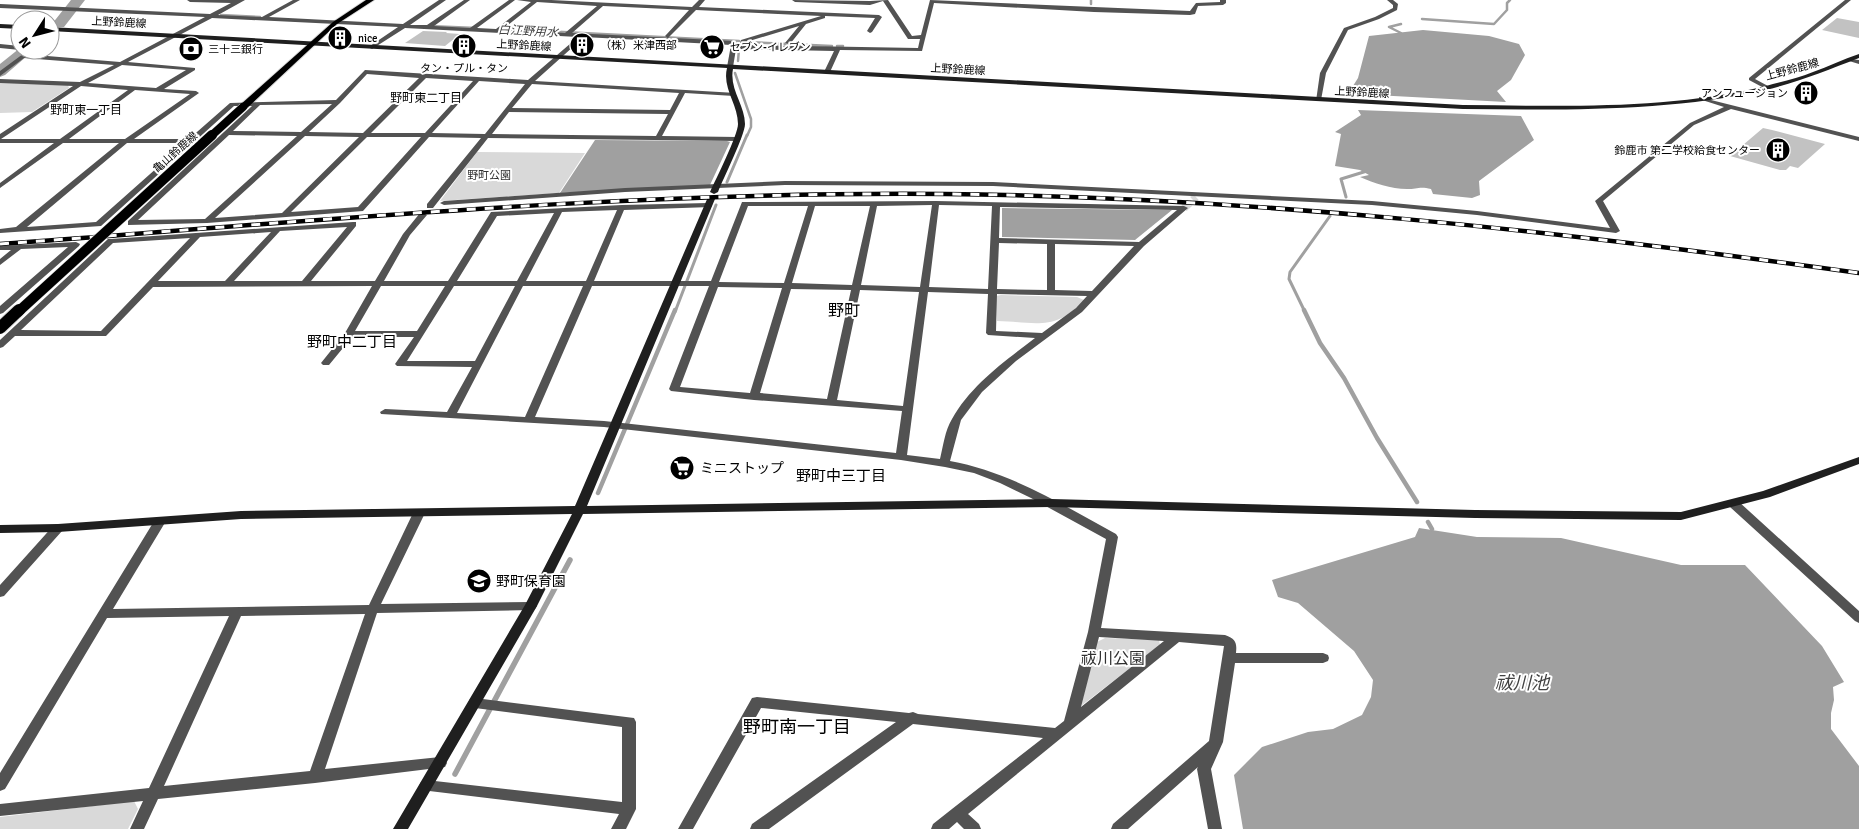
<svg xmlns="http://www.w3.org/2000/svg" width="1859" height="829" viewBox="0 0 1859 829" font-family="Signika,'Noto Sans JP',sans-serif">
  <style>
    .green { fill: #d9d9d9 }
    .water { fill: #a0a0a0 }
    .lines { fill: none; stroke-linecap: round; stroke-linejoin: round }
    .stream-far3 { stroke: #a0a0a0; stroke-width: 2.5 }
    .stream-far2 { stroke: #a0a0a0; stroke-width: 3 }
    .stream-far1 { stroke: #a0a0a0; stroke-width: 4.5 }
    .stream { stroke: #a0a0a0; stroke-width: 5.5 }
    .river { fill: #a0a0a0; fill-rule: evenodd }
    .building { fill: #c2c2c2 }
    .street-tunnel { stroke: #d9d9d9; stroke-width: 8; stroke-dasharray: 8 4; stroke-linecap: butt }
    .primary-casing { stroke: #dbdbdb; stroke-width: 2 }
    .street { fill: #525252; fill-rule: evenodd }
    .secondary { fill: #1f1f1f; fill-rule: evenodd }
    .primary { fill: #000; fill-rule: evenodd }
    .rail-casing { stroke: #000; stroke-width: 4.5 }
    .rail { stroke: #fff; stroke-width: 3; stroke-dasharray: 9; stroke-linecap: butt }
    .primary-bridge-far2-casing { stroke: #dbdbdb; stroke-width: 9; stroke-linecap: butt }
    .primary-bridge-far1-casing { stroke: #dbdbdb; stroke-width: 11; stroke-linecap: butt }
    .primary-bridge-casing { stroke: #dbdbdb; stroke-width: 14; stroke-linecap: butt }
    .primary-bridge-far2 { stroke: #000; stroke-width: 8 }
    .primary-bridge-far1 { stroke: #000; stroke-width: 10 }
    .primary-bridge { stroke: #000; stroke-width: 12 }
    .labels { text-anchor: middle; stroke-width: 4; stroke-linejoin: round; paint-order: stroke }
    .far-street-label { font-size: 11px; fill: #000; stroke: #fff }
    .far-poi-label { font-size: 11px; fill: #000; stroke: #fff; text-anchor: start }
    .far-park-label { font-size: 11px; fill: #303030; stroke: #fff }
    .far-water-label { font-size: 12px; font-style: italic; fill: #414141; stroke: #fff }
    .far-neighbourhood-label { font-size: 12px; fill: #000; stroke: #fff }
    .poi-label { font-size: 14px; fill: #000; stroke: #fff; text-anchor: start }
    .neighbourhood-label { font-size: 15px; fill: #000; stroke: #fff }
    .quarter-label { font-size: 16px; fill: #000; stroke: #fff }
    .near-park-label { font-size: 16px; fill: #303030; stroke: #fff }
    .near-water-label { font-size: 18px; font-style: italic; fill: #414141; stroke: #fff }
    .near-neighbourhood-label { font-size: 18px; fill: #000; stroke: #fff }
  </style>
  <rect width="100%" height="100%" fill="#fff"/>
  <!-- green -->
  <path class="green" d="M0 82 68 85 69 88 32 112 0 113Z
    M477 152 585 153 559 193 440 201Z
    M1001 295 1077 297 1084 300C1055 332 1036 322 997 321L996 296Z
    M1105 638 1159 640 1160 645 1081 706 1097 642Z
    M134 801 138 809 128 829H0V817Z"/>
  <!-- water -->
  <path class="water" d="M1423 30 1489 36 1519 44 1525 55 1511 80 1497 91 1506 102 1356 94 1353 86 1358 78 1369 36Z
    M1358 110 1521 116 1534 140 1479 181 1480 195 1472 198 1433 194 1431 189C1420 186 1417 189 1407 189 1391 189 1374 183 1360 177L1369 175 1360 170 1335 166 1341 134 1335 132 1361 115Z
    M595 140 727 141 730 142 710 185 560 193Z
    M1002 208 1172 210 1135 240 1002 237Z
    M1419 528 1477 537 1561 538 1681 565H1745L1822 646 1844 682 1833 687 1834 700 1831 713V729L1859 766V829H1243L1234 775 1262 747 1308 732 1333 729 1362 715 1371 697 1373 680 1354 651 1298 603 1278 597 1272 580 1415 537Z"/>
  <g class="lines">
    <!-- stream-far3 -->
    <path class="stream-far3" d="M1091 0V4
      M221 15 260 17
      M1422 19 1494 24 1507 10V3L1510 0
      M1401 24 1389 27 1401 33
      M429 26 476 28
      M524 30 739 41
      M746 42 832 46
      M837 46H843
      M738 61 739 49
      M735 73 751 119V127L747 136"/>
    <!-- stream-far2 -->
    <path class="stream-far2" d="M727 182 747 135
      M1346 197 1341 179 1367 171
      M675 312 716 205
      M1305 312 1289 279 1290 272 1330 216"/>
    <!-- stream-far1 -->
    <path class="stream-far1" d="M1304 310 1320 343 1344 378 1377 438 1417 502
      M598 493 675 310
      M1428 522 1432 529"/>
    <!-- stream -->
    <path class="stream" d="M455 774 570 560"/>
    <!-- river -->
    <path class="river" d="M71 0H85L64 27H54L52 24Z
      M20 48 34 50 5 75 0 77V64Z"/>
  </g>
  <!-- building -->
  <path class="building" d="M1837 18 1859 22V38L1822 30Z
    M423 31 447 32 446 33 460 34 445 46 405 43Z
    M1763 128 1772 130 1825 144 1798 168 1790 166 1786 170H1780L1730 156Z"/>
  <g class="lines">
    <!-- street-tunnel -->
    <path class="street-tunnel" d="M1184 208 1196 197"/>
    <defs>
      <path id="primary" d="M366 0H374L337 24 246 109H240V105L333 22Z"/>
    </defs>
    <!-- primary casing -->
    <use href="#primary" class="primary-casing"/>
    <!-- street -->
    <path class="street" d="M187 0H245L218 15 262 17 293 0H300L269 17 403 24 439 0H446L410 25H427L464 0H470L434 26 470 28 509 0H515L477 28 496 29 531 2 517 0H551L692 7 699 0H705L699 7 879 15 882 17 872 32 870 33 867 31 875 18 825 16V18L806 24 790 44 785 43 799 26 746 42 744 45 918 48 920 39H908L883 1 870 5 795 2 792 0 870 1 888 0 912 36 921 35 930 0 1190 11 1196 3 1220 2V0H1226V3L1223 5 1198 6 1195 14 1190 15 1094 12 934 3 922 51 840 50 830 72 827 74 824 72 834 51 736 49 733 67 730 69 727 67 731 45 584 37 535 81 736 93V95L734 96 685 93 662 136 738 137 741 139 738 141 488 138 433 208H427V204L481 138 429 137 363 211 207 223 128 225V221L252 106H234L101 226 0 233V229L16 227 119 143H63L0 188V183L54 143H0V134L73 86 0 83V79L80 82 114 65 24 58 0 76V71L23 54 120 62 205 17 0 8V4L210 14 231 3 190 2ZM537 2 597 6 565 33 503 29ZM603 6 689 10 666 35 665 36 668 38 696 10 821 16 741 40 739 45H737V43L734 41 572 33ZM212 18 398 27 370 46V48L372 49 405 28 578 37 528 80 365 70 336 100 230 103 189 139H134L199 93 196 91 164 89 195 70V68L128 62ZM122 65 186 70 156 88 88 83ZM367 74 419 78 363 133 309 132 340 103ZM426 78 473 81 425 133H371ZM479 81 525 84 485 134 432 133ZM532 84 679 93 670 110 512 108ZM81 86 128 90 60 139H1ZM135 90 190 94 125 139H69ZM332 104 301 132 233 131 260 105ZM509 112 668 114 656 136 492 134ZM229 135 297 136 205 219 138 220ZM305 136 359 137 282 213 215 218ZM367 137H421L358 207 291 212ZM127 143H185L96 222 27 227Z
      M1387 0H1393L1398 4 1397 10 1379 19 1348 30 1326 73 1321 100 1316 101 1320 73 1344 28 1375 17 1393 8V5Z
      M1845 0H1851L1755 79 1768 86V88H1764L1749 80V78Z
      M0 44 20 46V50L0 48Z
      M1849 59 1859 60V64L1849 61Z
      M1699 97 1859 137V141L1731 109 1694 125 1603 201 1620 231 1616 233 1477 215 1372 205 993 186 785 185 625 192 444 205 440 203 444 201 625 188 785 181 993 182 1372 201 1477 211 1610 228 1595 201 1690 123 1724 107 1699 99Z
      M936 201 1184 206 1188 208 1144 246 1082 312 1016 361 982 392 961 420 950 461C1010 472 1063 505 1116 534L1118 537 1101 628 1225 635C1236 639 1237 643 1236 653H1323L1328 655 1329 658 1328 661 1323 663H1235L1223 742 1211 769 1222 829H1208L1197 769 1198 767 1128 829H1111L1113 824 1209 741 1224 646 1179 642 968 814 979 824 981 829H964L957 822 949 829H931L933 824 952 809 1043 738 913 724 769 829H750L752 824 896 722 761 708 693 829H678L752 698 757 697 909 713 913 712 918 714 1055 728 1064 721 1088 632 1106 539 1031 498 1000 483 974 473 945 467 901 460 604 427 381 414 380 412 385 409 447 412 472 367 397 366 395 364 414 337H352L329 365H323L321 363 345 333 372 286 153 287 106 336H15L3 347 0 348V340L108 239H111L353 222H356V226L311 281H375L403 234 420 213H423L427 215 410 235 384 281H448L491 212 622 205 708 203 712 205 711 207 624 210 594 281H711L742 202ZM932 205 920 287 861 285 877 206ZM939 205 992 206 988 289 929 287ZM748 206H808L784 283 719 282ZM815 206H870L852 285 792 283ZM1000 207 1177 210 1139 242 999 238ZM617 210 586 281H526L562 212ZM554 213 517 281H457L497 216ZM347 227 302 281H234L280 231ZM271 232 225 281H158L200 237ZM190 238 101 331 21 330 113 243ZM999 243 1047 244V290L997 289ZM1055 244 1134 246 1092 291 1055 290ZM381 286H445L417 331H355ZM454 286H515L475 361H407ZM523 286H583L525 417 457 413ZM592 286H709L669 389 671 391 754 400 902 411 896 453 604 421 535 417ZM718 287 782 288 750 393 680 387ZM791 289 851 290 827 399 760 393ZM860 290 919 292 903 406 837 400ZM928 292 988 294 986 333 988 335 1035 338C1005 361 971 385 952 419 945 430 943 447 940 459L907 455ZM997 294 1087 296 1076 308 1042 333 996 331ZM1099 637 1164 641 1081 707Z
      M76 242 80 244 79 246 3 313 0 314V306L68 247 21 249 0 265V259L11 250H0V246Z
      M1734 500 1738 501 1859 611V623L1855 621 1730 507 1728 504 1730 501Z
      M419 509 423 510 425 513 381 604 531 602 535 603 537 606 535 609 531 610 377 613 325 769 440 757 445 759 447 763 445 767 315 783 158 799 144 829H130L143 801 0 816V804L149 788 229 616 107 618 5 789 0 791V773L156 518H164L166 521 113 609 369 605 413 513 415 510ZM365 614 310 771 164 786 241 616Z
      M58 524 62 525 64 528 62 531 4 596 0 597V585L54 525Z
      M475 698 634 718 636 722V809L626 829H611L619 814 421 790 419 786 421 782 426 780 622 802V727L475 708 470 707 468 703 470 699Z"/>
    <!-- secondary -->
    <path class="secondary" d="M0 24 20 25V29L0 28Z
      M50 27 1463 105C1563 106 1667 110 1766 86 1781 82 1798 78 1813 72 1828 67 1843 59 1859 54V58C1828 70 1798 82 1766 90 1667 112 1564 110 1463 109L733 69C729 89 745 105 745 124 745 135 723 179 718 192L714 194 710 192C716 179 738 135 738 124 738 104 722 88 727 68L50 31Z
      M708 197H714L715 199 587 506 1051 499 1475 510 1681 512 1763 491 1859 457V464L1770 497 1681 520 1475 518 1051 507 583 514 537 606 408 829H393L525 605 572 514 241 519 58 532 0 533V525L58 524 241 511 575 506Z"/>
    <!-- primary -->
    <use href="#primary" class="primary"/>
    <defs>
      <path id="rail" d="M0 244C314 221 629 191 945 194 1251 197 1556 231 1859 273"/>
    </defs>
    <!-- rail casing -->
    <use href="#rail" class="rail-casing"/>
    <!-- rail -->
    <use href="#rail" class="rail"/>
    <defs>
      <path id="primary-bridge-far2" d="M211 136 243 107"/>
      <path id="primary-bridge-far1" d="M18 312 212 135"/>
      <path id="primary-bridge" d="M0 328 19 310"/>
    </defs>
    <!-- primary-bridge-far2 casing -->
    <use href="#primary-bridge-far2" class="primary-bridge-far2-casing"/>
    <!-- primary-bridge-far1 casing -->
    <use href="#primary-bridge-far1" class="primary-bridge-far1-casing"/>
    <!-- primary-bridge casing -->
    <use href="#primary-bridge" class="primary-bridge-casing"/>
    <!-- primary-bridge-far2 -->
    <use href="#primary-bridge-far2" class="primary-bridge-far2"/>
    <!-- primary-bridge-far1 -->
    <use href="#primary-bridge-far1" class="primary-bridge-far1"/>
    <!-- primary-bridge -->
    <use href="#primary-bridge" class="primary-bridge"/>
  </g>
  <!-- icons -->
  <defs>
    <symbol id="building-disc" viewBox="-11 -11 22 22"><circle r="9.5" fill="#000" stroke="#fff"/><path d="M-4-6H4V6H1V3H-1V6H-4ZM-2.5-4.3h1.7v1.8h-1.7ZM.8-4.3h1.7v1.8H.8ZM-2.5-1h1.7V.8h-1.7ZM.8-1h1.7V.8H.8Z" fill="#fff"/></symbol>
    <symbol id="supermarket-disc" viewBox="-11 -11 22 22"><circle r="9.5" fill="#000" stroke="#fff"/><path d="M-6-5.5h2.5l.6 2H6L4.5 2H-2.5L-4.4-4H-6ZM-1.5 3.2a1.3 1.3 0 1 0 .1 0ZM3 3.2a1.3 1.3 0 1 0 .1 0Z" fill="#fff"/></symbol>
    <symbol id="bank-disc" viewBox="-11 -11 22 22"><circle r="9.5" fill="#000" stroke="#fff"/><path d="M-6-4H6V4H-6ZM0-2.3a2.3 2.3 0 1 0 0 4.6a2.3 2.3 0 1 0 0-4.6Z" fill="#fff"/></symbol>
    <symbol id="school-disc" viewBox="-11 -11 22 22"><circle r="9.5" fill="#000" stroke="#fff"/><path d="M0-5L7-2L0 1L-7-2ZM-4 1L0 2.5L4 1V4Q0 6-4 4Z" fill="#fff"/></symbol>
  </defs>
  <g fill-rule="evenodd">
    <use href="#building-disc" x="326" y="24" width="28" height="28"/>
    <use href="#building-disc" x="568" y="31" width="28" height="28"/>
    <use href="#building-disc" x="450" y="32" width="28" height="28"/>
    <use href="#supermarket-disc" x="698" y="33" width="28" height="28"/>
    <use href="#bank-disc" x="177" y="35" width="28" height="28"/>
    <use href="#building-disc" x="1792" y="79" width="28" height="28"/>
    <use href="#building-disc" x="1764" y="136" width="28" height="28"/>
    <use href="#supermarket-disc" x="668" y="454" width="28" height="28"/>
    <use href="#school-disc" x="465" y="567" width="28" height="28"/>
  </g>
  <g class="labels">
    <!-- far-street labels -->
    <g class="far-street-label">
      <text transform="translate(119 22) rotate(3)" y="4">上野鈴鹿線</text>
      <text transform="translate(524 45) rotate(3)" y="4">上野鈴鹿線</text>
      <text transform="translate(958 69) rotate(3)" y="4">上野鈴鹿線</text>
      <text transform="translate(1792 69) rotate(-15)" y="4">上野鈴鹿線</text>
      <text transform="translate(1362 92) rotate(3)" y="4">上野鈴鹿線</text>
      <text transform="translate(175 152) rotate(-42)" y="4">亀山鈴鹿線</text>
    </g>
    <!-- far-poi labels -->
    <g class="far-poi-label">
      <text x="358" y="42">nice</text>
      <text x="600" y="49">（株）米津西部</text>
      <text x="730" y="51">セブン-イレブン</text>
      <text x="208" y="53">三十三銀行</text>
      <text x="464" y="72" text-anchor="middle">タン・プル・タン</text>
      <text x="1788" y="97" text-anchor="end">アンフュージョン</text>
      <text x="1760" y="154" text-anchor="end">鈴鹿市 第二学校給食センター</text>
    </g>
    <!-- far-park labels -->
    <g class="far-park-label">
      <text x="489" y="179">野町公園</text>
    </g>
    <!-- far-water labels -->
    <g class="far-water-label">
      <text transform="translate(528 31) rotate(3)" y="4">白江野用水</text>
    </g>
    <!-- far-neighbourhood labels -->
    <g class="far-neighbourhood-label">
      <text x="426" y="102">野町東二丁目</text>
      <text x="86" y="114">野町東一丁目</text>
    </g>
    <!-- poi labels -->
    <g class="poi-label">
      <text x="700" y="473">ミニストップ</text>
      <text x="496" y="586">野町保育園</text>
    </g>
    <!-- neighbourhood labels -->
    <g class="neighbourhood-label">
      <text x="352" y="347">野町中二丁目</text>
      <text x="841" y="481">野町中三丁目</text>
    </g>
    <!-- quarter labels -->
    <g class="quarter-label">
      <text x="844" y="316">野町</text>
    </g>
    <!-- near-park labels -->
    <g class="near-park-label">
      <text x="1113" y="664">祓川公園</text>
    </g>
    <!-- near-water labels -->
    <g class="near-water-label">
      <text x="1522" y="689">祓川池</text>
    </g>
    <!-- near-neighbourhood labels -->
    <g class="near-neighbourhood-label">
      <text x="797" y="733">野町南一丁目</text>
    </g>
  </g>
  <!-- north arrow -->
  <g transform="translate(35 35) rotate(234)"><circle r="24" fill="#ffffff" stroke="#999999"/>
  <path d="M0-4L9 19L0 12L-9 19Z" fill="#000000"/>
  <text y="-8" font-size="14" font-weight="bold" text-anchor="middle" fill="#000000">N</text>
  </g>
</svg>
